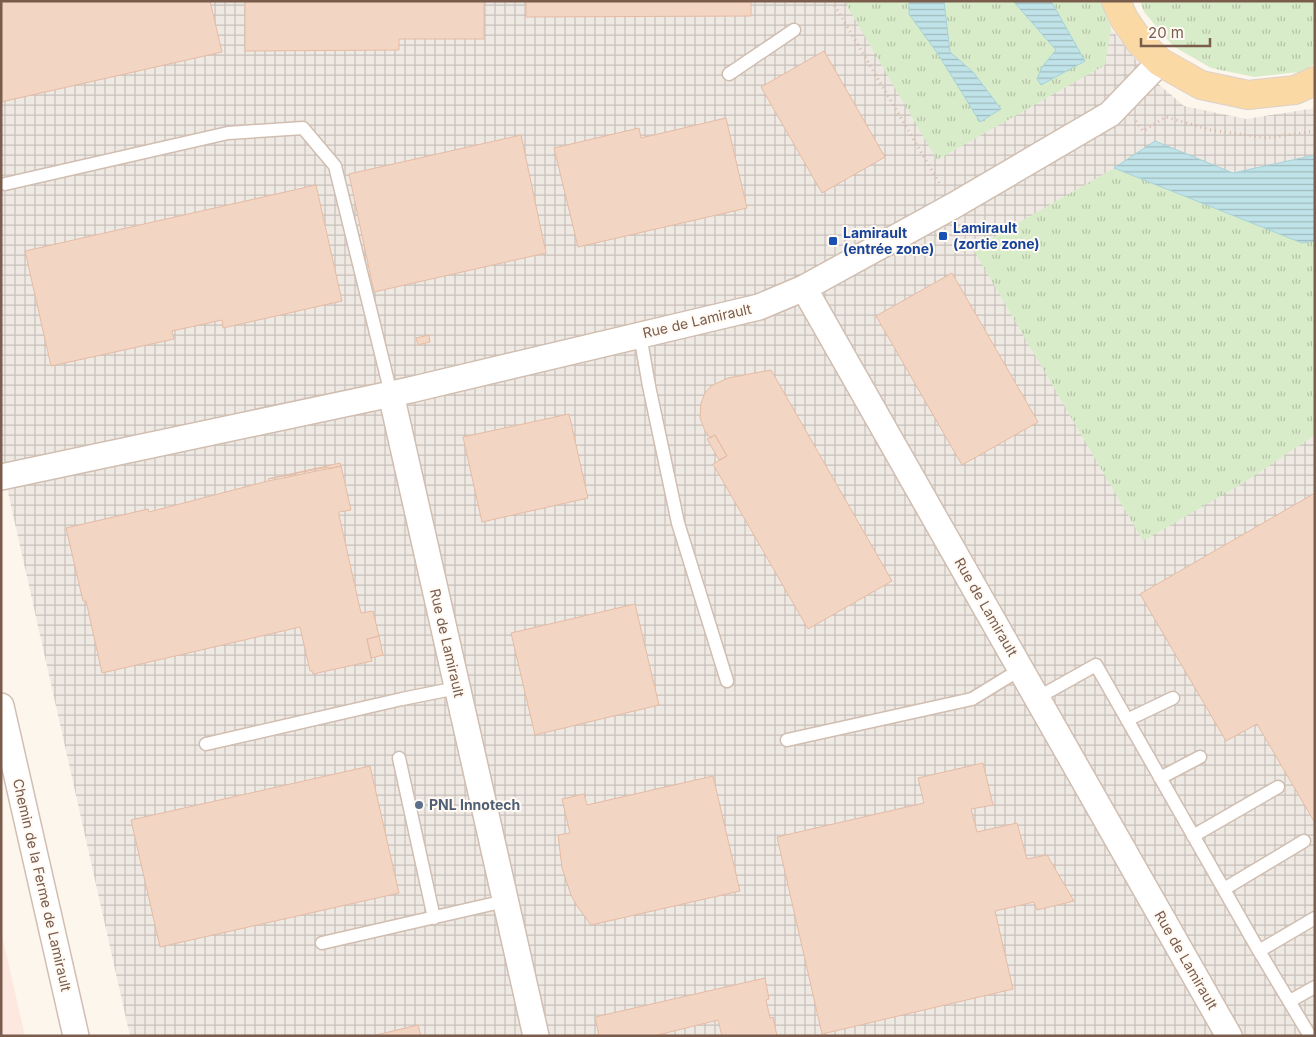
<svg xmlns="http://www.w3.org/2000/svg" width="1316" height="1037" viewBox="0 0 1316 1037" font-family="Inter,sans-serif">
  <style>
    .commercial { fill: #fde8e0 }
    .industrial { fill: url(#industrial-grid) }
    .grass { fill: url(#grass-tufts) }
    .water { fill: url(#water-rules); stroke: #a5d3da }
    .building { fill: #f3d5c3; stroke: #e6bba3 }
    .lines { fill: none; stroke-linecap: round; stroke-linejoin: round }
    .lane-casing { stroke: #d1beb0; stroke-width: 15 }
    .street-casing { stroke: #d1beb0; stroke-width: 28 }
    .primary-casing { stroke: #dad1cd; stroke-width: 30 }
    .path { stroke: #d9b8a5; stroke-width: 3; stroke-dasharray: 1 4; stroke-linecap: butt }
    .lane { stroke: #fff; stroke-width: 12 }
    .street { stroke: #fff; stroke-width: 25 }
    .primary { stroke: #fbd9a5; stroke-width: 28 }
    .transit-dot { fill: #1a4fb4; stroke: #fffaf3; stroke-width: 2 }
    .service-dot { fill: #5c6f8a; stroke: #fffaf3; stroke-width: 2 }
    .labels { text-anchor: middle; stroke-width: 4; stroke-linejoin: round; paint-order: stroke }
    .transit-label { font-size: 14px; font-weight: bold; fill: #164399; stroke: #fffaf3; text-anchor: start }
    .street-label { font-size: 14px; fill: #7a5c4d; stroke: #fffaf3 }
    .service-label { font-size: 14px; font-weight: bold; fill: #4e5e75; stroke: #fffaf3; text-anchor: start }
  </style>
  <defs>
    <pattern id="industrial-grid" width="8" height="8" patternUnits="userSpaceOnUse" patternTransform="scale(1.25)"><rect width="8" height="8" fill="#efe9e4"/><path d="M0 4h8M4 0v8" fill="none" stroke="#c7c0bb"/></pattern>
    <pattern id="grass-tufts" width="24" height="20" patternUnits="userSpaceOnUse" patternTransform="scale(1.25)"><rect width="24" height="20" fill="#d8ecc9"/><path d="M3 7l-1-3M5 7V3M7 7l1-3M15 17l-1-3M17 17v-4M19 17l1-3" fill="none" stroke="#b4c2a5"/></pattern>
    <pattern id="water-rules" width="6" height="5" patternUnits="userSpaceOnUse" patternTransform="scale(1.25)"><rect width="6" height="5" fill="#bfe3e8"/><path d="M0 2.5h6" fill="none" stroke="#a0bbbe"/></pattern>
  </defs>
  <rect width="100%" height="100%" fill="#fdf6ec"/>
  <!-- commercial -->
  <path class="commercial" d="M1 931 25 1036H1Z"/>
  <!-- industrial -->
  <path class="industrial" d="M1 1H1101L1111 29 1149 76 1184 106 1246 119 1315 108V1036H130L1 461Z"/>
  <!-- grass -->
  <path class="grass" d="M844 1H909V14L938 54 980 122 1001 109 973 72 950 52 944 1H1013L1057 50 1042 67 1085 61 1051 1H1101L1111 29 1105 65 937 160Z
    M1140 1H1315V64L1299 72 1254 77 1211 68 1173 46 1144 12Z
    M1114 168 1302 243 1315 241V435L1240 485 1143 541 973 249Z"/>
  <!-- water -->
  <path class="water" d="M909 1H944L950 52 973 72 1001 109 980 122 938 54 909 14Z
    M1013 1H1051L1085 61 1041 85 1037 79 1042 67 1056 50Z
    M1155 141 1233 173 1315 155V241L1302 243 1114 168Z"/>
  <!-- building -->
  <path class="building" d="M1 1H210L222 52 1 102Z
    M245 1H484V39H399V50L245 51Z
    M526 1H751V16L526 17Z
    M824 51 885 157 822 193 761 87Z
    M726 118 747 208 578 247 554 148 639 128 641 138Z
    M521 135 546 253 374 292 349 174Z
    M316 185 342 301 223 328 222 320 172 331 174 339 51 366 25 251Z
    M952 273 1038 422 962 465 876 316Z
    M429 335 430 342 418 345 416 338Z
    M771 370 892 581 808 629 713 464 727 456 715 435 710 438 705 431 700 418 701 403 705 393 711 386 728 378Z
    M569 414 588 498 482 522 463 437Z
    M715 435 727 456 719 460 707 439Z
    M340 463 341 466 329 469 328 467 268 479Z
    M341 466 351 510 339 512V515L361 613 373 611 379 636 367 639 372 661 313 674 312 671H310L300 627 102 673 86 601H83L66 528 148 509 149 512 268 481Z
    M1315 493V823L1257 724 1226 741 1140 594Z
    M635 604 659 705 535 735 511 633Z
    M379 636 383 655 371 658 367 639Z
    M983 763 993 805 971 809 977 832 1017 823 1027 859 1047 855 1074 901 1037 910 1034 902 995 911 1013 989 822 1034 777 837 924 803 918 778Z
    M370 766 399 893 160 947 131 820Z
    M713 776 740 891 591 925 577 906 571 895 562 868 558 835 570 833 562 799 584 794 587 805Z
    M765 978 769 999 766 1000 770 1018 773 1017 777 1036H722L718 1020 654 1036H599L595 1017Z
    M418 1025 421 1036H372Z"/>
  <g class="lines">
    <defs>
      <path id="lane" d="M729 74 794 30
        M5 184 228 133 303 128 335 166 391 394
        M640 335 649 386 678 523 727 681
        M1037 698 1096 665 1259 951 1315 918
        M1127 720 1173 698
        M787 740 972 699 1021 669
        M206 744 402 699 457 688
        M399 758 434 918
        M1160 778 1200 757
        M1193 836 1278 787
        M1224 889 1304 841
        M322 943 505 901
        M1259 951 1310 1036
        M1290 1001 1315 987"/>
      <path id="street" d="M804 288 1229 1036
        M391 394 536 1036
        M1 477 410 390 759 307 804 288 953 206 1110 114 1160 62
        M1 706 76 1036"/>
      <path id="primary" d="M1116 1 1124 19 1140 42 1160 62 1201 85 1248 95 1295 90 1315 81"/>
    </defs>
    <!-- lane casing -->
    <use href="#lane" class="lane-casing"/>
    <!-- street casing -->
    <use href="#street" class="street-casing"/>
    <!-- primary casing -->
    <use href="#primary" class="primary-casing"/>
    <!-- path -->
    <path class="path" d="M832 1 941 186
      M1136 121 1143 131 1166 117 1211 130 1267 138 1315 131"/>
    <!-- lane -->
    <use href="#lane" class="lane"/>
    <!-- street -->
    <use href="#street" class="street"/>
    <!-- primary -->
    <use href="#primary" class="primary"/>
  </g>
  <!-- markers -->
  <g class="transit-dot">
    <rect x="938" y="231" width="10" height="10" rx="2.5"/>
    <rect x="828" y="236" width="10" height="10" rx="2.5"/>
  </g>
  <circle class="service-dot" cx="419" cy="805" r="5"/>
  <g class="labels">
    <!-- transit labels -->
    <g class="transit-label">
      <text x="953" y="233">Lamirault<tspan x="953" dy="16">(zortie zone)</tspan></text>
      <text x="843" y="238">Lamirault<tspan x="843" dy="16">(entrée zone)</tspan></text>
    </g>
    <!-- street labels -->
    <g class="street-label">
      <text transform="translate(697 321) rotate(-13)" y="5">Rue de Lamirault</text>
      <text transform="translate(986 607) rotate(60)" y="5">Rue de Lamirault</text>
      <text transform="translate(447 643) rotate(77)" y="5">Rue de Lamirault</text>
      <text transform="translate(42 885) rotate(77)" y="5">Chemin de la Ferme de Lamirault</text>
      <text transform="translate(1186 960) rotate(60)" y="5">Rue de Lamirault</text>
    </g>
    <!-- service labels -->
    <g class="service-label">
      <text x="429" y="810">PNL Innotech</text>
    </g>
  </g>
  <!-- border -->
  <rect width="1316" height="1037" fill="none" stroke="#7a5c4d" stroke-width="5"/>
  <!-- scale -->
  <path d="M1141 38v8h69v-8" fill="none" stroke="#7a5c4d" stroke-width="2.5"/>
  <text x="1148" y="38" font-size="15" fill="#7a5c4d" stroke="#fffaf3" stroke-width="4" paint-order="stroke">20 m</text>
</svg>
